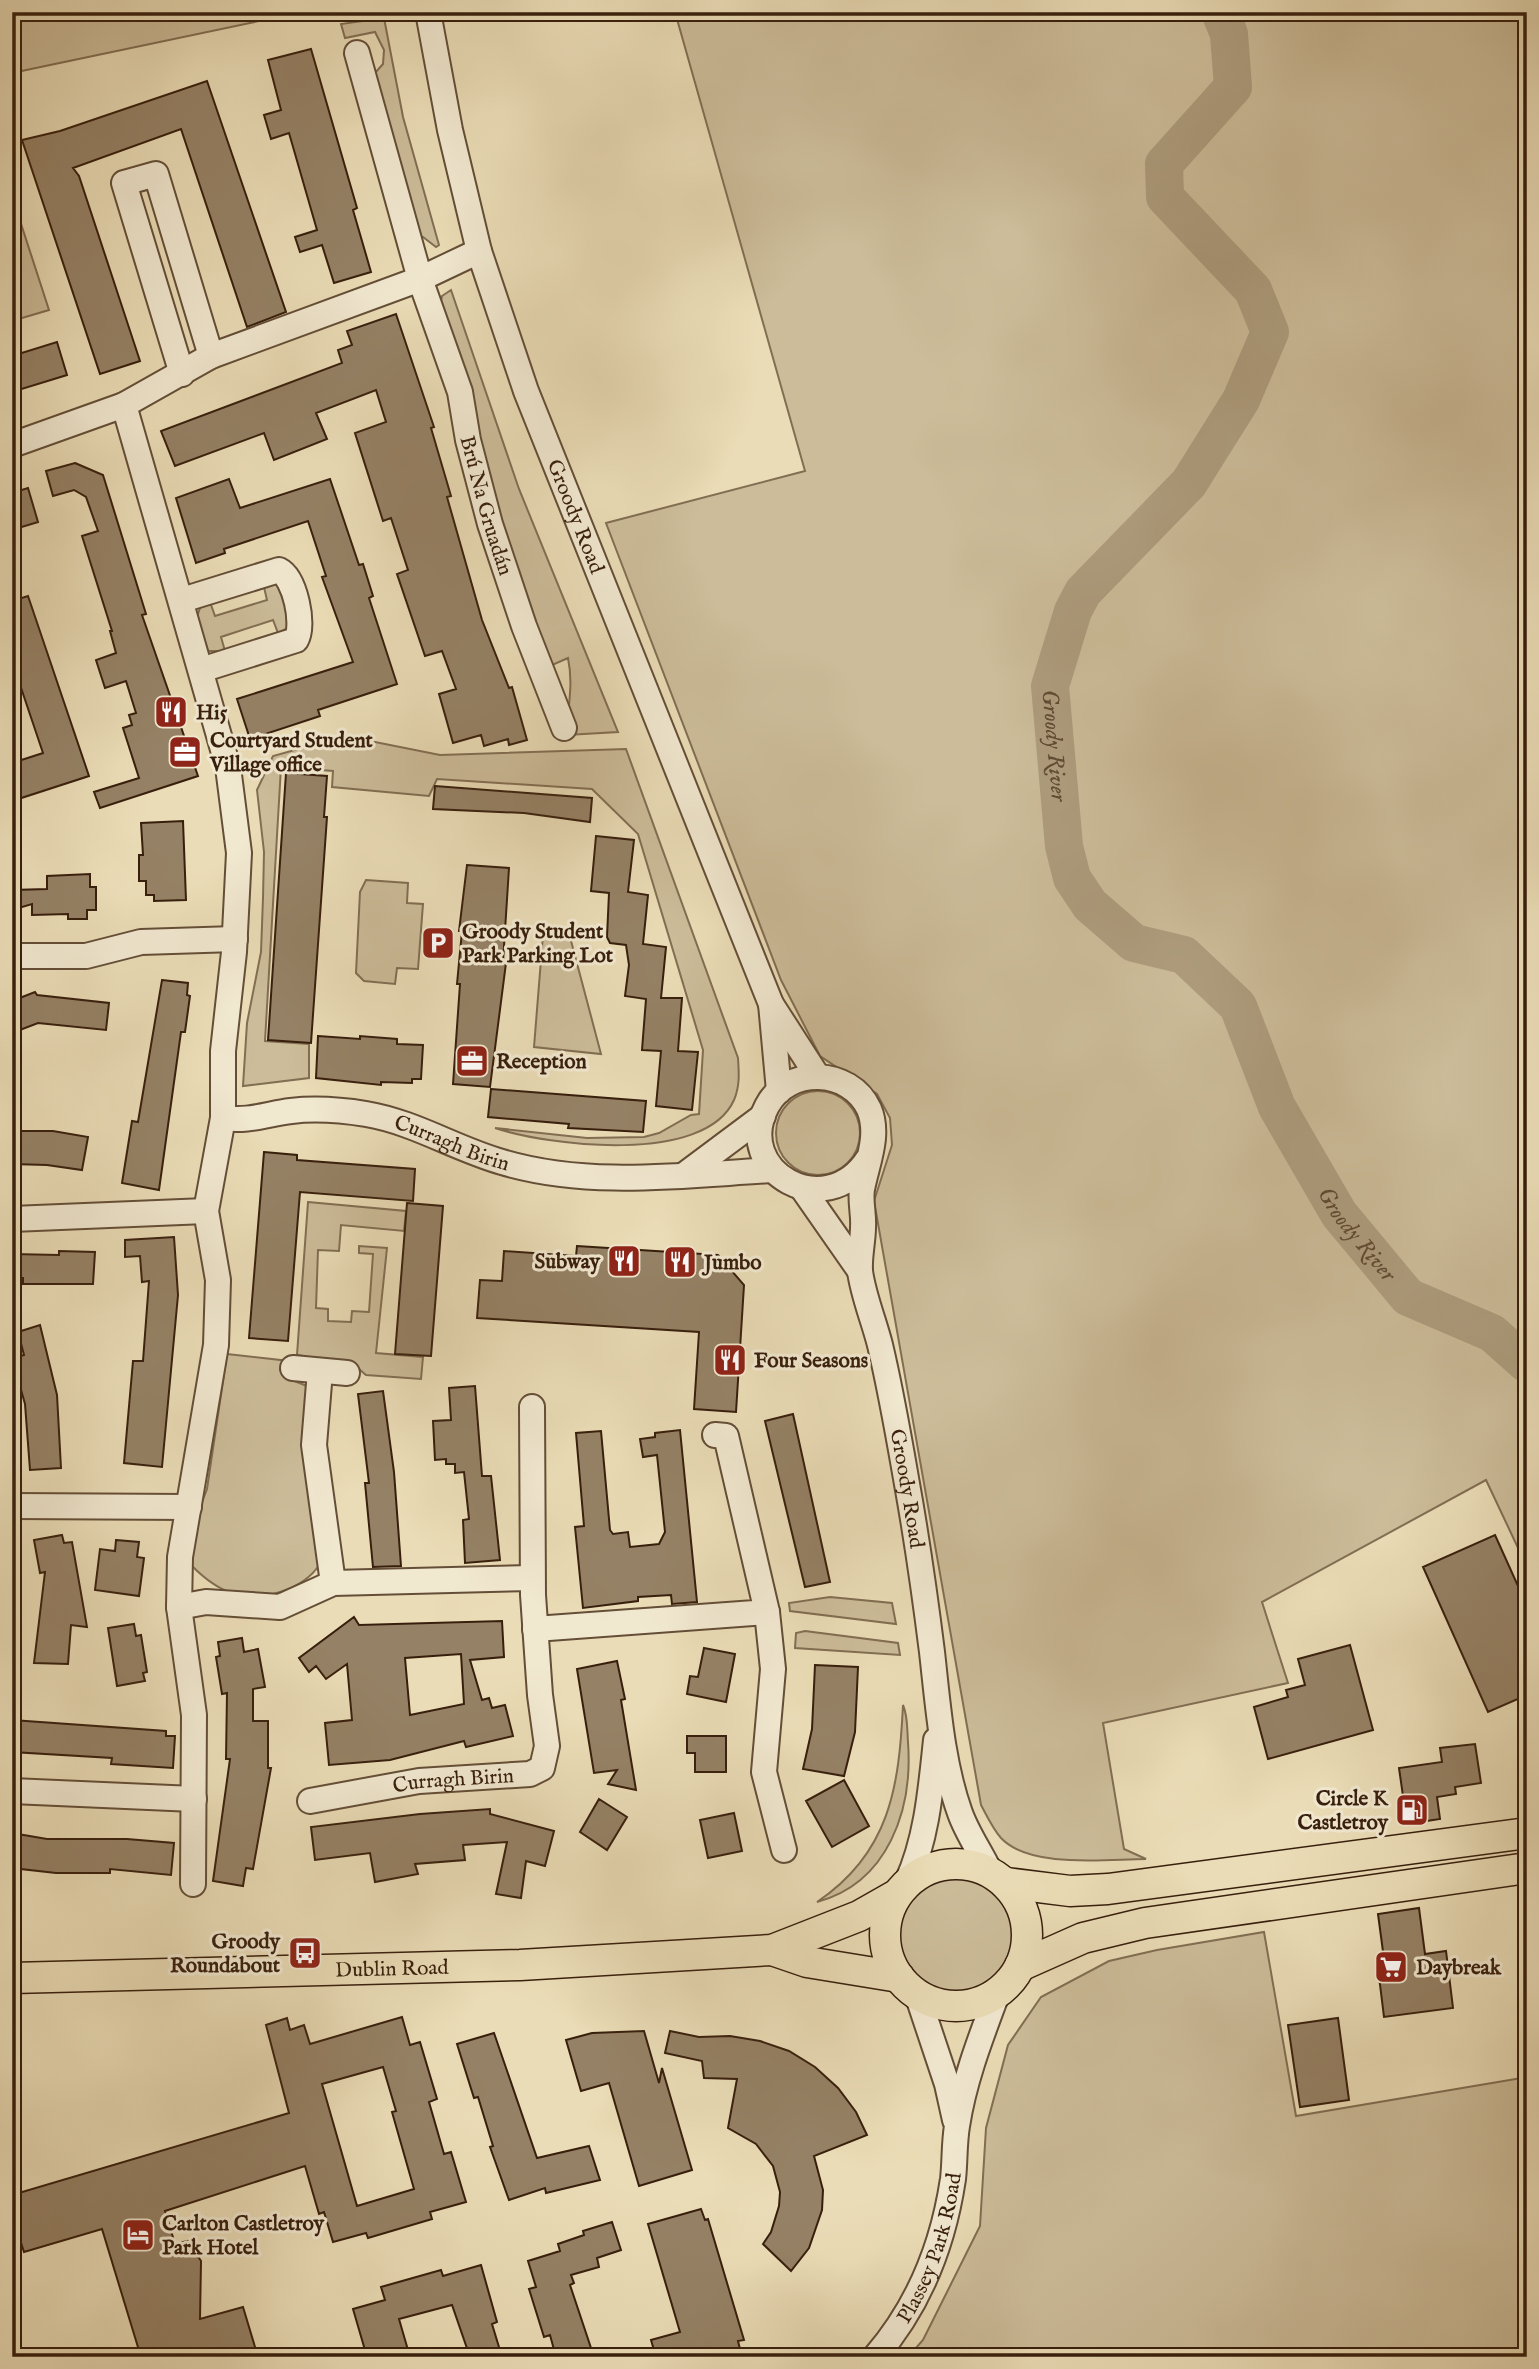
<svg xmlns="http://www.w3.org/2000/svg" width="1539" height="2369" viewBox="0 0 1539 2369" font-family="'IM FELL English',serif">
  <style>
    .green { fill: #ccbc99; stroke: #826e53; stroke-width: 2 }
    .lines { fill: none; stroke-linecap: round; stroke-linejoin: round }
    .river { stroke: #ad9c7d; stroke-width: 38 }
    .building { fill: #958165; stroke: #381f0d; stroke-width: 2; fill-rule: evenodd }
    .minor-casing { stroke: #644e37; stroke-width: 28 }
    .major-casing { stroke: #381f0d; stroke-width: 33 }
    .minor { stroke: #f1e8d0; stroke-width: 24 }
    .major { stroke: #eadcb6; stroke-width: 30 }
    .labels { text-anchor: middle; stroke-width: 6; stroke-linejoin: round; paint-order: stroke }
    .street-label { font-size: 21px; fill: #381f0d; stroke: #f1e8d0 }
    .poi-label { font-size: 21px; font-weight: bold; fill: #381f0d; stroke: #f1e8d0; text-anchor: start }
    .water-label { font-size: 23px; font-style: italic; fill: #614b34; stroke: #f1e8d0 }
  </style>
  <rect width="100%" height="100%" fill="#eadcb6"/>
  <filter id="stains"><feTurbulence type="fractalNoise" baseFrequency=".00286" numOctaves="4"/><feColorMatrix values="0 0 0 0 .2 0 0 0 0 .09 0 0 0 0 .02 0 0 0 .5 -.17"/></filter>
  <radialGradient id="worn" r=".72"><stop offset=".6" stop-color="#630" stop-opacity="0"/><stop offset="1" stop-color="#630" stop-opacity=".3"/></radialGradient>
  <!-- green -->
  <path class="green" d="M12 12H302L12 73Z
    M675 12H1527V1567L1486 1480 1262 1602 1288 1683 1103 1723 1124 1849 1146 1859C1107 1859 1030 1869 1001 1838 993 1829 987 1816 981 1805L874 1201 892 1145 890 1118 877 1094 820 1056 781 980 606 523 805 471Z
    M384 18 403 117 439 245 436 247 423 237 416 238 374 74 383 64 384 50 375 32 345 38 341 24Z
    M12 196 49 310 12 321Z
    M451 290 519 489 618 732 567 735C567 707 574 687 568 658L550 666 505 551 440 306 442 296Z
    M273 580 280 585 290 627 278 633 273 620 221 637 225 651H208L197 617 201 605 210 602 215 616 267 600 263 583Z
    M345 736 440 755 626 749 738 1058C739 1073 740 1086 734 1100 705 1165 549 1146 495 1128L587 1138 644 1137 659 1133 691 1115 699 1114 703 1050 638 834 592 789 437 779 429 796 332 787 333 771 281 767 265 1041 309 1044V1078L243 1086 247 1023 261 952 263 898 264 852 257 790 273 756Z
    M366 880 408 883 407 903 423 904 418 969 397 968 395 984 364 981 356 973 360 892Z
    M543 935 570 937 601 1054 534 1047Z
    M776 1133a42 42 0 1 1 84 0a42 42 0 1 1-84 0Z
    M308 1202 406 1211 404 1231 341 1225 339 1251 318 1250 316 1308 328 1309V1321L351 1322 352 1311 369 1312 373 1254 359 1253V1246L387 1248 376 1353 423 1357 421 1379 366 1375 353 1364 297 1355Z
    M227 1354 289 1361 287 1378 307 1386V1479L320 1564C303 1590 262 1602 232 1593 216 1588 204 1578 192 1566L190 1533 207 1489Z
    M830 1597 892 1603 896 1624 790 1611 789 1603Z
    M805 1631 898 1643 900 1655 795 1648 796 1633Z
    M903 1705C908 1716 907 1730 908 1742 913 1810 888 1883 817 1902 890 1853 899 1787 903 1705Z
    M896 1936a60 60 0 1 1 120 0a60 60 0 1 1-120 0Z
    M1527 1903V1969L1518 1905Z
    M1264 1932 1296 2116 1527 2077V2357H908L923 2340 980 2226 986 2128 1008 2045 1041 1997 1109 1961 1157 1950Z"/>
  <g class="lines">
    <!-- river -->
    <path class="river" id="s1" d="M1220 12 1229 34 1233 87 1164 164 1165 197 1253 290 1270 332 1241 400 1189 483 1083 592 1073 611 1050 686 1064 846 1072 878 1090 905 1134 943 1184 955 1238 1006 1277 1107 1339 1214 1408 1297 1492 1333 1527 1364"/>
  </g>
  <!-- building -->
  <path class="building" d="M311 49 357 208 353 210 371 272 334 283 322 245 300 252 295 237 317 230 289 133 271 139 264 115 281 110 268 60Z
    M207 81 286 312 247 327 181 129 73 168 79 176 140 361 100 374 22 140 60 131Z
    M396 314 434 427 431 428 451 496 447 497 482 620 509 688 512 687 527 740 509 745 508 739 484 746 481 735 453 743 439 694 456 689 442 651 425 656 397 574 408 570 391 518 383 521 355 433 386 422 376 390 316 413 327 439 274 460 264 433 175 466 161 431 342 363 338 350 352 345 347 331Z
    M57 342 67 375 12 392V356Z
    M75 463 103 475 146 614 142 615 198 776 100 808 94 792 139 778 123 728 132 725 129 715 136 713 126 681 105 688 96 660 116 653 110 631H112L82 536 98 531 86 497 74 490 53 496 46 471Z
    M229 479 240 508 330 479 359 565 363 564 373 596 369 598 397 684 318 710 320 716 250 739 237 699 353 662 322 577 326 576 308 521 224 549 225 553 196 563 176 498Z
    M28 488 38 522 12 530V493Z
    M28 596 89 776 12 801V763L43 753 12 661V601Z
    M286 773 327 776 324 817H327L311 1043 268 1040Z
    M435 786 592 798 590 822 524 813 433 809Z
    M183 821 186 900 154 901V895H146V881H139V855H143L141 823Z
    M596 836 634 840 628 892 648 895 643 944 666 947 661 998H682L678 1051 698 1052 692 1110 656 1106 661 1051 642 1050 646 999 625 996 629 965 626 945 610 943 607 937 609 893 591 891Z
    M467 865 509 868 503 962 506 963 490 1087 453 1084 460 984H457L462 931H459Z
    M90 874V887H96V910H87V919H68V914L32 915V904L12 910V890L47 889V876Z
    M162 980 188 983 187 995 190 996 185 1032H181L159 1190 122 1183 132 1121 138 1122Z
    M35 992 37 995 109 1003 106 1030 38 1023 12 1033V1001Z
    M318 1036 360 1039V1036L397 1039V1044L423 1045 421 1079H412V1083L381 1082V1085L316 1078Z
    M491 1089 646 1101 643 1132 568 1128 569 1124 488 1117Z
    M15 1131H53L88 1137 82 1170 47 1165 12 1164Z
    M264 1152 297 1155V1160L415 1169 413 1201 300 1192 288 1341 249 1338Z
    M407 1203 443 1206 431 1356 395 1354Z
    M174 1237 178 1295 162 1467 124 1463 133 1361H143L149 1281 142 1282 140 1256 125 1257V1240Z
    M577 1246 718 1255 744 1285 736 1412 694 1409 699 1332 477 1318 480 1280 502 1281 504 1251 576 1256Z
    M59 1251 95 1252 93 1284H23V1278H12V1254L59 1255Z
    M40 1325 57 1395 61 1468 30 1470 25 1404 12 1358 24 1355 18 1332Z
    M475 1386 482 1476H491L500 1560 465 1563 463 1520 469 1519 464 1472 455 1473V1464H446V1459L435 1460 433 1421 451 1420 449 1388Z
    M383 1391 394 1472 401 1566 373 1567 365 1483H369L358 1394Z
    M793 1414 830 1582 805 1587 765 1421Z
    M680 1430 697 1602 672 1604 671 1595 638 1597V1601L583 1608 575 1527 584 1526 576 1433 601 1431 610 1530 613 1534 628 1532 630 1547 659 1544 665 1532 657 1455 643 1457 640 1439 655 1437V1433Z
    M62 1535 64 1543 72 1542 87 1627 71 1625 68 1664 34 1663 45 1572 40 1573 34 1540Z
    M1495 1535 1527 1606V1695L1488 1712 1423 1567Z
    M116 1540 139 1542 137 1557 144 1558 139 1596 95 1590 100 1549 115 1551Z
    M354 1617 359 1625 502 1621 504 1657 470 1660 482 1700 489 1698 492 1708 505 1705 513 1736 466 1747 464 1741 390 1760 329 1765 325 1723 352 1720 347 1664 326 1679 316 1666 309 1672 299 1658ZM461 1654 464 1704 410 1715 405 1658Z
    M134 1624 136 1636 141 1635 147 1672 143 1673 145 1681 117 1686 108 1628Z
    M242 1638 244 1652 258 1649 265 1687 253 1689V1721H268V1768H271L253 1869 246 1868 243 1886 213 1881 230 1759H226L227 1693 222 1694 216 1657 220 1656 218 1642Z
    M1350 1645 1373 1730 1268 1759 1254 1707 1288 1697 1286 1690 1305 1685 1298 1659Z
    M704 1648 735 1654 726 1702 687 1694 690 1676 698 1677Z
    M617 1661 625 1699 621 1700 636 1790 608 1784 617 1770 594 1773 577 1669Z
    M815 1665 858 1667 855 1732 844 1776 803 1769 812 1729Z
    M12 1720 166 1731V1736H175L173 1768 111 1764 112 1758 12 1752Z
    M687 1736H726V1772H695V1753H687Z
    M1475 1744 1481 1783 1455 1787 1456 1794 1437 1797 1440 1819 1407 1824 1399 1768 1442 1762 1440 1748Z
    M844 1780 869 1826 832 1847 806 1801Z
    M599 1799 627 1817 607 1850 580 1832Z
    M490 1809V1814L554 1831 545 1866 526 1861 521 1898 496 1894 507 1842 463 1845 465 1860 415 1864 418 1874 375 1882 370 1853 315 1860 311 1827 420 1814Z
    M734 1813 742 1851 708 1858 700 1820Z
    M12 1833 47 1839H127L174 1843 171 1875 110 1869V1873H56L12 1868Z
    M1419 1908 1425 1954 1446 1951 1453 2008 1384 2017 1377 1960 1384 1959 1378 1914Z
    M402 2017 410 2045 420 2042 437 2099 429 2102 444 2154 451 2152 466 2202 430 2212 432 2219 368 2238 366 2233 333 2242 324 2212 319 2214 305 2166 165 2211 175 2244 188 2241 201 2261 200 2319 243 2307 258 2357H141L102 2229 24 2252 12 2215V2195L289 2113 266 2025 287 2018 290 2030 304 2025 310 2044ZM383 2067 396 2111 392 2112 414 2189 357 2206 322 2084Z
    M1338 2018 1349 2100 1300 2107 1288 2025Z
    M644 2031 659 2083 662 2068 692 2170 639 2186 609 2083 581 2091 566 2040 592 2033Z
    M670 2031 699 2037 730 2036 760 2041 789 2051 815 2067 838 2088 856 2112 867 2135 814 2156 823 2190 822 2210 809 2248 791 2271 763 2244 771 2232 779 2206 780 2192 773 2166 756 2144 728 2128 737 2079 704 2078 702 2061 665 2053Z
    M494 2033 537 2158 589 2146 600 2180 546 2193 545 2188 509 2200 490 2147 493 2146 478 2097 474 2098 457 2044Z
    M701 2209 705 2220 708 2219 744 2340 738 2341 742 2357H656L651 2340 680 2332 648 2224Z
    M612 2222 621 2250 597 2258 599 2267 571 2275 574 2283 570 2285 594 2357H556L550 2335 544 2337 529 2289 536 2287 528 2261 560 2251 558 2244 584 2235 583 2231Z
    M481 2265 497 2322 492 2324 502 2357H470L452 2305 399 2319 410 2357H367L353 2309 385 2300 381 2287 441 2270 443 2276Z"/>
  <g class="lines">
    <defs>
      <g id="minor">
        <path id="s2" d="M428 12 450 130 479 251 526 391 771 1004 818 1077"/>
        <path id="s3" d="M357 53 420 279 460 392 468 440 490 524 524 626 564 728"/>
        <path d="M182 374 124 183 156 174 211 356"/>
        <path id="s4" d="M124 405 228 767 239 853 234 952 223 1051V1118C248 1122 267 1114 291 1111 316 1108 341 1110 366 1114 414 1122 456 1149 502 1162 589 1188 684 1175 773 1170"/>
        <path d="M12 445 124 405 211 356 420 279 479 251"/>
        <path d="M182 600 279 570C295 578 305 625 296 640L201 670"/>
        <path d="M12 956H86L141 942 235 939"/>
        <path d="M771 1004 779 1091"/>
        <path id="s5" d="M868 1159C826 1224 732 1172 767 1106 788 1066 850 1068 869 1109 880 1135 867 1163 862 1189 860 1202 864 1214 863 1227 863 1241 859 1257 860 1271 863 1295 874 1321 880 1345 891 1391 899 1438 907 1484 917 1540 925 1596 932 1652 938 1705 942 1763 960 1813 967 1833 981 1853 990 1872"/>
        <path d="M684 1175 763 1116"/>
        <path d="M802 1188 860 1271"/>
        <path d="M12 1219 206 1211"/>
        <path d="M293 1368 347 1373"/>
        <path d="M320 1371 314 1445 333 1583"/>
        <path d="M12 1506 189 1507"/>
        <path d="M179 1607 206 1602 280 1607 333 1583 532 1578"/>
        <path d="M767 1612 773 1669 764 1772 784 1850"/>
        <path d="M535 1629 767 1612 726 1436 715 1435"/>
        <path d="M12 1791 194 1799"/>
        <path id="s6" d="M310 1801 419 1781 530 1774 542 1768 547 1746 540 1695 533 1595 532 1407"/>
        <path d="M907 1882C927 1839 931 1787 936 1740"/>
        <path d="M193 1884 194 1715 179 1607 180 1557 216 1345 218 1280 206 1211 223 1118"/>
        <path d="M917 1994 947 2084 955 2120"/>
        <path id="s7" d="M875 2357C919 2306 943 2246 953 2179 955 2162 954 2144 957 2126 964 2080 981 2037 997 1994"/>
      </g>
      <g id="major">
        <circle cx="956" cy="1935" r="71"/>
        <path d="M1006 1883 1070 1891 1108 1889 1527 1833"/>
        <path d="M772 1950 807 1962 899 1977"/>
        <path d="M1020 1966 1083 1938 1145 1923 1527 1868"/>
        <path id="s8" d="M12 1978 520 1965 772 1950 859 1916 896 1895"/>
      </g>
    </defs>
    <!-- minor casing -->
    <use href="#minor" class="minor-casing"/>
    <!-- major casing -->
    <use href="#major" class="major-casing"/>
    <!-- minor -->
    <use href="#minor" class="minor"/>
    <!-- major -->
    <use href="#major" class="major"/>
  </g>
  <!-- icons -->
  <defs>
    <symbol id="restaurant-square" viewBox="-11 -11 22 22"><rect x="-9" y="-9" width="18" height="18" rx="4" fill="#8f2418" stroke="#f1e8d0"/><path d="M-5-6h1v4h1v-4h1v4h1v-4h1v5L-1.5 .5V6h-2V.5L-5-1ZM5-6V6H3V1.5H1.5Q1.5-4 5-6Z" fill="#fff"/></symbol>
    <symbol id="office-square" viewBox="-11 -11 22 22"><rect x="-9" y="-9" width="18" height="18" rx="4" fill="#8f2418" stroke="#f1e8d0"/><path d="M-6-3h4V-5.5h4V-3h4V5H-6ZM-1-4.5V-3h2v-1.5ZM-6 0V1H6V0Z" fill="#fff"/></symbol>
    <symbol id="parking-square" viewBox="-11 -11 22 22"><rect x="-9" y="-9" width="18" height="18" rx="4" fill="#8f2418" stroke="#f1e8d0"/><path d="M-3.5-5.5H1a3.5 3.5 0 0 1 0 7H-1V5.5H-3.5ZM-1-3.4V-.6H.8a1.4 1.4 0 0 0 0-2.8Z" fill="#fff"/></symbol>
    <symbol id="fuel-square" viewBox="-11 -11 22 22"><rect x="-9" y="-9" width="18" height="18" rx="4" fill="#8f2418" stroke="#f1e8d0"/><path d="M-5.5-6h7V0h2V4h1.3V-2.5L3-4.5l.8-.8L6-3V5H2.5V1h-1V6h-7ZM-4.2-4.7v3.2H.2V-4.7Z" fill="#fff"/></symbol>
    <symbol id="bus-square" viewBox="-11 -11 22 22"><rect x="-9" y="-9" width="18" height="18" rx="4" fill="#8f2418" stroke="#f1e8d0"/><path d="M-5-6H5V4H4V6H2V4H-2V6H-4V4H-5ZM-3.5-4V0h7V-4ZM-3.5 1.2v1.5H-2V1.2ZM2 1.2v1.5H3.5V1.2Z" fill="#fff"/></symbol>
    <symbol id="supermarket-square" viewBox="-11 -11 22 22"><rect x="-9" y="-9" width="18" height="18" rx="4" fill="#8f2418" stroke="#f1e8d0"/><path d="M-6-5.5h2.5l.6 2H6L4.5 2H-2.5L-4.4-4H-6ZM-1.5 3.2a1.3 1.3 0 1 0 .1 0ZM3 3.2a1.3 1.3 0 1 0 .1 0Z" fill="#fff"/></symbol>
    <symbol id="hotel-square" viewBox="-11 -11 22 22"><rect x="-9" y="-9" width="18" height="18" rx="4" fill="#8f2418" stroke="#f1e8d0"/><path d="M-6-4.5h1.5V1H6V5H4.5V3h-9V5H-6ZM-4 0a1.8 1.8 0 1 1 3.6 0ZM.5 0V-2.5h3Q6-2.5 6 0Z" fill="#fff"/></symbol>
  </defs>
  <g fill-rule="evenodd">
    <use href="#restaurant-square" x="152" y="693" width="38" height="38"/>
    <use href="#office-square" x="166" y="733" width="38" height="38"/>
    <use href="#parking-square" x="419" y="924" width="38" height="38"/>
    <use href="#office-square" x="453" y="1042" width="38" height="38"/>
    <use href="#restaurant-square" x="605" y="1242" width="38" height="38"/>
    <use href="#restaurant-square" x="661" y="1243" width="38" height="38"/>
    <use href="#restaurant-square" x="711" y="1341" width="38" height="38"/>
    <use href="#fuel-square" x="1393" y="1791" width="38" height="38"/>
    <use href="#bus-square" x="286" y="1934" width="38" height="38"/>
    <use href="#supermarket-square" x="1372" y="1948" width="38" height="38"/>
    <use href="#hotel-square" x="119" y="2216" width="38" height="38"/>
  </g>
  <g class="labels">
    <!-- street labels -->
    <g class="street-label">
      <text dy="7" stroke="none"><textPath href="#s3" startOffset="471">Brú Na Gruadán</textPath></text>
      <text dy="7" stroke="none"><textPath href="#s2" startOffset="527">Groody Road</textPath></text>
      <text dy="7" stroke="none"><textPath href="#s4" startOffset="964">Curragh Birin</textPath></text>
      <text dy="7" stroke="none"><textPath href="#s5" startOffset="691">Groody Road</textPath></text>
      <text dy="7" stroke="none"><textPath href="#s6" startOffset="145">Curragh Birin</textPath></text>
      <text dy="7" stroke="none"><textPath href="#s8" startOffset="380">Dublin Road</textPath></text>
      <text dy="7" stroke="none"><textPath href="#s7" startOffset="124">Plassey Park Road</textPath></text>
    </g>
    <!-- poi labels -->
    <g class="poi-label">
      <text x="196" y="719">Hi5</text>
      <text x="210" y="747">Courtyard Student<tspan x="210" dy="24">Village office</tspan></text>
      <text x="462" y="938">Groody Student<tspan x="462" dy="24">Park Parking Lot</tspan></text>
      <text x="496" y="1068">Reception</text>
      <text x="600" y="1268" text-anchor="end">Subway</text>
      <text x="704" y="1269">Jumbo</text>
      <text x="754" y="1367">Four Seasons</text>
      <text x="1388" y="1805" text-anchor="end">Circle K<tspan x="1388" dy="24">Castletroy</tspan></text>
      <text x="280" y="1948" text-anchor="end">Groody<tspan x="280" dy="24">Roundabout</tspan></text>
      <text x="1416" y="1974">Daybreak</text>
      <text x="162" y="2230">Carlton Castletroy<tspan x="162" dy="24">Park Hotel</tspan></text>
    </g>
    <!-- water labels -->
    <g class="water-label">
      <text dy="8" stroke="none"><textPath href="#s1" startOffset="870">Groody River</textPath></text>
      <text dy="8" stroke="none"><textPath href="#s1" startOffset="1479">Groody River</textPath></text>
    </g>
  </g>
  <!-- margin -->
  <rect width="1539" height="2369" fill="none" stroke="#eadcb6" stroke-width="42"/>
  <rect x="14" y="14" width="1511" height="2341" fill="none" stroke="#381f0d" stroke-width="3.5"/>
  <rect x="21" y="21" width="1497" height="2327" fill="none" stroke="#381f0d" stroke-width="2"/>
  <rect width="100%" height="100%" filter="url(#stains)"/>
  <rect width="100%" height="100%" fill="url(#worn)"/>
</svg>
